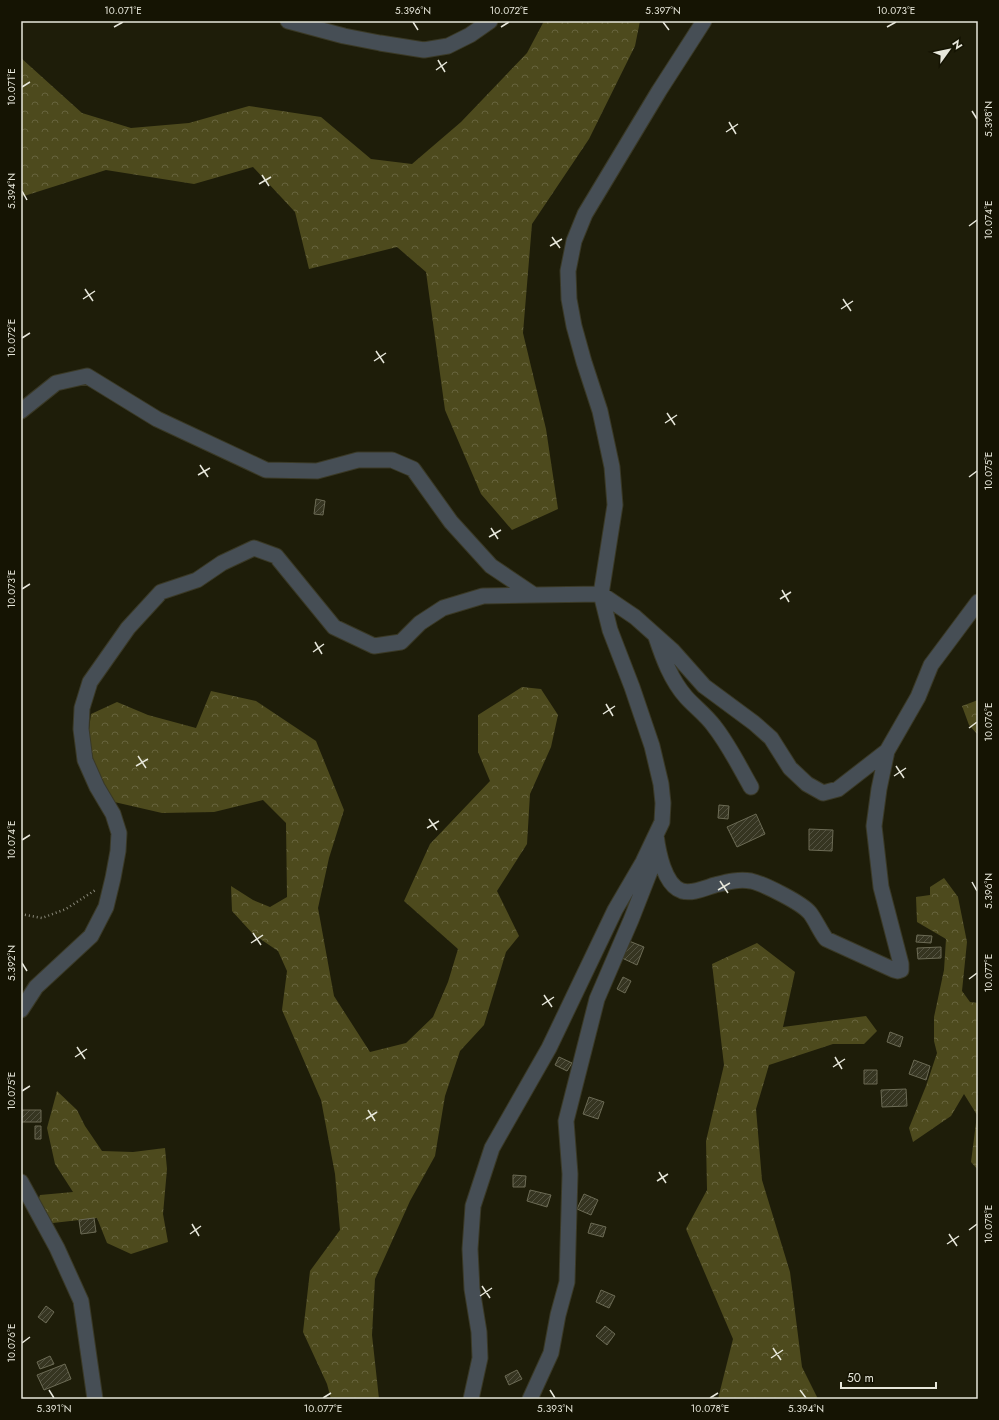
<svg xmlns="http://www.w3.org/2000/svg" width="999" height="1420" viewBox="0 0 999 1420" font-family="Jost,sans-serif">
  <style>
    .forest { fill: url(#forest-crowns) }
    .building { fill: url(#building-hatch); stroke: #6c6b55 }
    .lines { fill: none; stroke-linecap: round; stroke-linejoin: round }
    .minor-casing { stroke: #3a3926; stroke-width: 17 }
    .path { stroke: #888778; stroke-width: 2.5; stroke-dasharray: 1 3; stroke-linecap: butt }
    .minor { stroke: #464e55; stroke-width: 15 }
    .ticks { fill: none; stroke: #e7e7db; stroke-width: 1.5 }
    .neatline { fill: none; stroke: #e7e7db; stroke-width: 1.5 }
    .ticks-label { font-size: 10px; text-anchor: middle; fill: #e7e7db }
  </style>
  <defs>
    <pattern id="forest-crowns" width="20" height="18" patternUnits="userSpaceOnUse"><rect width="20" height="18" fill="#4d4a1d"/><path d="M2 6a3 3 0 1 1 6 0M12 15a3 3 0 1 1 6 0" fill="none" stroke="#67643d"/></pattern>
    <pattern id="building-hatch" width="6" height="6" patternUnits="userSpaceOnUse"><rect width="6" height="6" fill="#363521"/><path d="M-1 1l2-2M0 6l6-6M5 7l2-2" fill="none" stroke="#535241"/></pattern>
  </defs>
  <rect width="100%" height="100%" fill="#1e1d09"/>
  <!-- forest -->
  <path class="forest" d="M544 21H640L635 46 589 139 532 224 523 333 546 429 558 509 512 530 481 494 445 410 426 272 397 247 309 269 295 212 253 167 194 184 106 170 21 197V58L82 113 131 128 189 123 249 106 321 117 371 159 412 164 461 122 527 53Z
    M522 687 541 689 558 715 551 747 530 794 527 844 497 891 519 936 506 952 484 1025 460 1051 445 1096 435 1156 410 1201 375 1279 372 1335 379 1399H331L327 1384 303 1332 310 1271 340 1230 335 1174 321 1100 282 1010 287 971 278 951 253 934 232 911 231 886 253 900 270 907 287 897 286 823 263 800 214 812 162 813 110 801 86 753 91 714 117 702 148 715 196 728 211 691 256 701 316 741 344 810 329 858 318 908 334 996 370 1052 406 1043 433 1017 448 982 458 949 404 901 430 844 490 781 478 752V715Z
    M978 700V735L969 725 962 706Z
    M944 878 958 897 967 942 962 991 970 1002 978 1003V1170L971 1162 977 1115 964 1094 951 1116 913 1142 909 1128 926 1086 937 1053 934 1041V1017L944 970 946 939 917 922 916 897 930 895V887Z
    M757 943 795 972 783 1027 866 1016 877 1031 864 1044H833L769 1065 756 1109 762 1180 790 1272 802 1367 818 1399H718L733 1339 686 1229 707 1190 706 1141 724 1065 712 964Z
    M57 1091 77 1110 85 1126 102 1151 133 1152 165 1148 167 1169 163 1214 168 1242 131 1254 107 1243 97 1218 44 1224 34 1213 40 1195 73 1192 55 1164 47 1128Z"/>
  <!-- building -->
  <path class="building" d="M316 499 325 501 323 515 314 514Z
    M719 805 729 806 728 819 718 818Z
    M756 814 765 834 737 847 727 827Z
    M809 829 833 830 832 851 809 850Z
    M917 935 932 936 931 943 916 942Z
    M629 941 644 947 637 965 622 958Z
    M941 947V958L918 959 917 948Z
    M623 977 631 981 625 993 617 989Z
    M890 1032 903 1037 900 1047 887 1042Z
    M559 1057 572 1063 567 1071 555 1065Z
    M914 1060 930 1066 926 1080 909 1074Z
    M864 1070H877V1084H864Z
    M906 1089 907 1106 882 1107 881 1090Z
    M589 1097 604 1102 598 1119 583 1114Z
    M21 1110H41V1122H21Z
    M35 1126H41V1139H35Z
    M513 1175 526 1176 525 1187H513Z
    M530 1190 551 1195 547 1207 527 1201Z
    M584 1194 598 1200 591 1215 577 1209Z
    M94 1218 96 1232 81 1234 79 1220Z
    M591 1223 606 1227 603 1237 588 1233Z
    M601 1290 615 1296 609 1308 596 1302Z
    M46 1306 54 1312 46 1323 38 1317Z
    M605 1326 615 1334 607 1345 596 1336Z
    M50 1356 54 1364 40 1369 37 1362Z
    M65 1364 71 1379 44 1390 37 1375Z
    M517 1370 522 1379 509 1385 505 1376Z"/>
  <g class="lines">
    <defs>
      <path id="minor" d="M288 21 344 36 380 43 424 50 448 46 470 35 490 21
        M21 411 56 383 87 376 157 419 266 470 317 471 358 460H392L413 469 451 522 491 566 534 595 601 594 635 617 672 650 704 686 754 723 771 738 790 768 807 784 823 793 838 789 887 751
        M656 637C663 658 671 680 686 697 695 707 706 715 714 726 729 745 739 766 751 787
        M656 835C658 851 664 885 682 891 692 894 705 888 715 885 727 882 738 879 751 881 764 884 802 903 810 913 816 921 820 931 826 939L894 970 898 971 901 970V964L881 887 874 826 879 789 887 751 918 697 931 665 978 602
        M21 1010 36 987 91 936 106 907 113 878 118 851 119 833 113 814 97 787 85 760 81 729 82 708 90 682 128 628 161 592 197 580 222 563 254 548 276 556 334 627 374 646 401 642 420 623 443 608 483 596 534 595
        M21 1182 57 1248 81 1301 95 1399
        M471 1399 480 1358 479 1332 472 1289 470 1249 473 1206 492 1148 549 1048 615 910 643 862 662 822 663 803 661 784 652 746 632 687 610 630 601 594 615 505 612 467 600 411 584 362 574 326 569 299 568 271 574 241 585 214 659 91 704 21
        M530 1399 551 1353 558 1315 567 1282 570 1174 566 1121 597 999 631 920 658 851"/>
    </defs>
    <!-- minor casing -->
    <use href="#minor" class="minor-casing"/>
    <!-- path -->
    <path class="path" d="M21 914 42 918 66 909 97 889"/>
    <!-- minor -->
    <use href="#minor" class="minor"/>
  </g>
  <!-- ticks -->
  <path class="ticks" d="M413 22 418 30M663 22 669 30M114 27 123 22M501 27 509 22M887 27 896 22M438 60 445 72M436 70 447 62M22 87 30 82M972 111 977 119M729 122 736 134M726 132 738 124M262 175 269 186M259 184 271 177M22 191 27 200M969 226 977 220M552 237 560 248M550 246 562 239M85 289 93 301M83 299 95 291M843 299 851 311M841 309 853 301M22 338 30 333M376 351 384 363M374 361 386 353M667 413 675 425M665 423 677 415M200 465 208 477M198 475 210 468M969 477 977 471M491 528 498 539M489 537 501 530M22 589 30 584M782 590 789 602M780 599 791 592M315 642 322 654M313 652 324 644M606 704 613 716M603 714 615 706M969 728 977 722M138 756 146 768M136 766 148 759M896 766 904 778M894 776 906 768M429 819 437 830M427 828 439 821M22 840 30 835M720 881 728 893M972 882 977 891M718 890 730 883M253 933 261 945M251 943 263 935M22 963 27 971M969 979 977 973M544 995 552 1007M542 1005 554 997M77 1047 85 1059M75 1057 87 1049M835 1057 842 1069M833 1067 845 1059M22 1091 30 1086M368 1110 375 1121M366 1119 377 1112M659 1172 666 1183M657 1181 668 1174M192 1224 199 1236M969 1230 977 1224M190 1234 201 1226M949 1234 957 1246M947 1244 959 1236M482 1286 490 1298M480 1296 492 1288M22 1343 30 1337M773 1348 781 1360M771 1358 783 1350M49 1390 54 1398M550 1390 555 1398M800 1390 806 1398M323 1398 331 1393M710 1398 718 1393"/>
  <!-- border -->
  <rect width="999" height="1420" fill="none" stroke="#151403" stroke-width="44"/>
  <!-- north arrow -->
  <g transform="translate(949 50) rotate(57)" stroke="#151403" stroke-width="3" paint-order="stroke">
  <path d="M0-3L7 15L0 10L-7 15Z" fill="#e7e7db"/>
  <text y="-6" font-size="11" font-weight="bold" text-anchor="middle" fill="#e7e7db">N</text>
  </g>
  <!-- scale -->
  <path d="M841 1382v6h95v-6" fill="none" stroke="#e7e7db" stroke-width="2"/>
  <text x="847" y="1382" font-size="12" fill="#e7e7db" stroke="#151403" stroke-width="3" paint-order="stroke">50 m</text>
  <rect x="22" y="22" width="955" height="1376" class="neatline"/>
  <g class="ticks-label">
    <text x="123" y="14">10.071°E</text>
    <text x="413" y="14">5.396°N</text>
    <text x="509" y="14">10.072°E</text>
    <text x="663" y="14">5.397°N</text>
    <text x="896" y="14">10.073°E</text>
    <text transform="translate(11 87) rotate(-90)" y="4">10.071°E</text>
    <text transform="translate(988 119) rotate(-90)" y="4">5.398°N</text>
    <text transform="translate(11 191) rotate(-90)" y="4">5.394°N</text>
    <text transform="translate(988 220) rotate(-90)" y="4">10.074°E</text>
    <text transform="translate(11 338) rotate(-90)" y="4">10.072°E</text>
    <text transform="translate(988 471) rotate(-90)" y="4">10.075°E</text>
    <text transform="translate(11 589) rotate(-90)" y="4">10.073°E</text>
    <text transform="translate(988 722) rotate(-90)" y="4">10.076°E</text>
    <text transform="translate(11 840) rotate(-90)" y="4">10.074°E</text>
    <text transform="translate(988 891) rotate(-90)" y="4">5.396°N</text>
    <text transform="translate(11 963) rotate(-90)" y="4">5.392°N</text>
    <text transform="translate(988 973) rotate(-90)" y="4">10.077°E</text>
    <text transform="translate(11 1091) rotate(-90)" y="4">10.075°E</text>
    <text transform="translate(988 1224) rotate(-90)" y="4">10.078°E</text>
    <text transform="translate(11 1343) rotate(-90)" y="4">10.076°E</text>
    <text x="54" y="1412">5.391°N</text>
    <text x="323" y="1412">10.077°E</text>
    <text x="555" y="1412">5.393°N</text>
    <text x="710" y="1412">10.078°E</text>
    <text x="806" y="1412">5.394°N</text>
  </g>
</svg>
